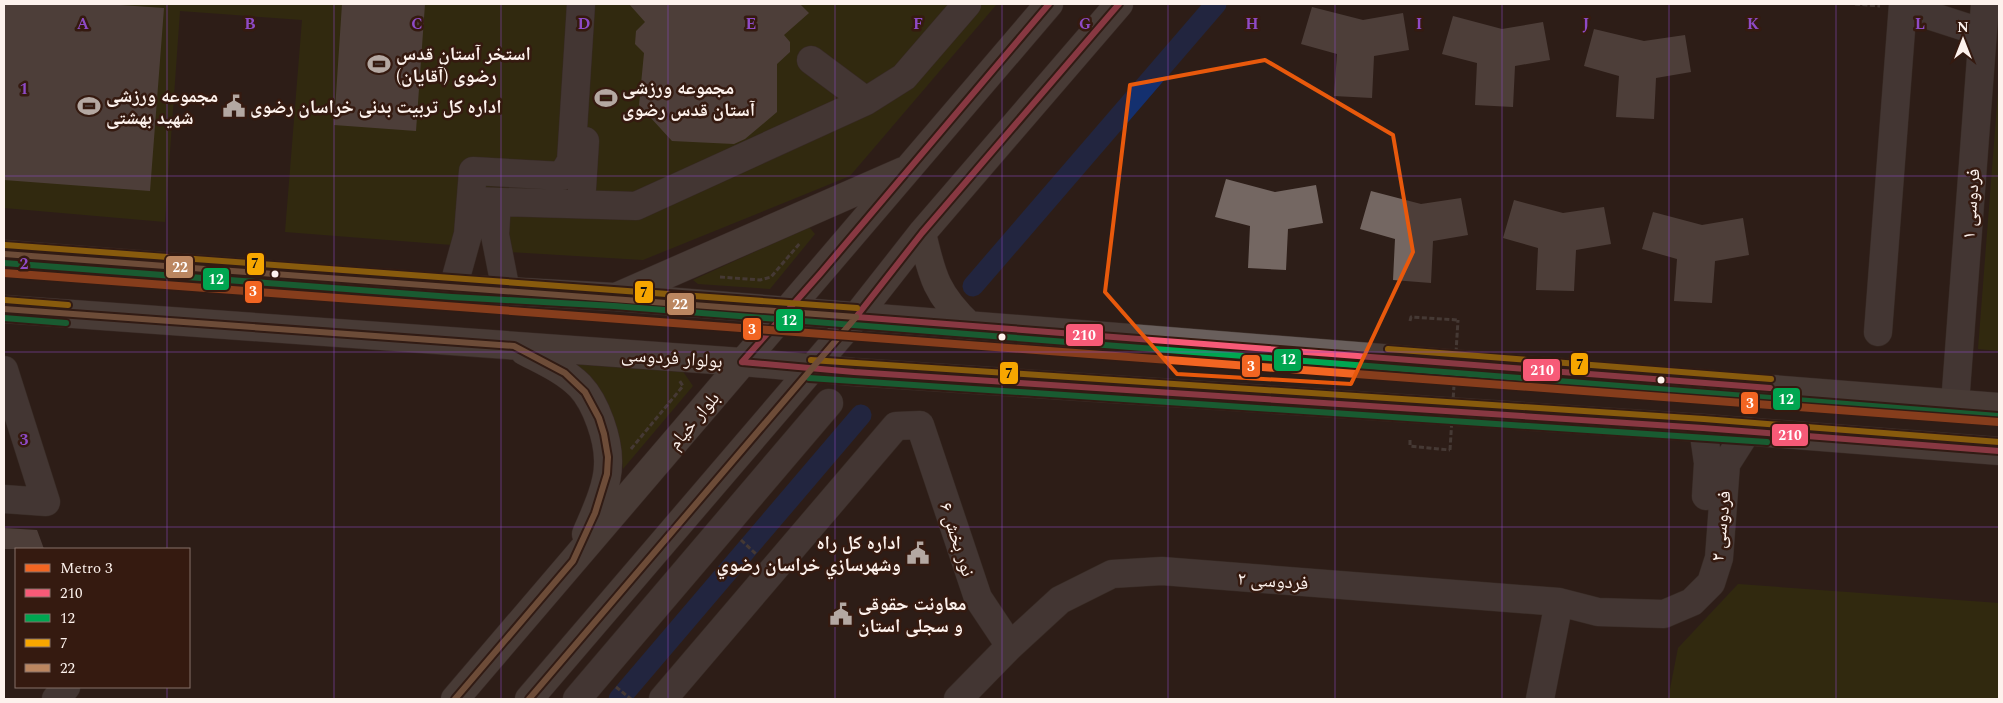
<svg xmlns="http://www.w3.org/2000/svg" width="2003" height="703" viewBox="0 0 2003 703" font-family="Spectral,'Noto Naskh Arabic',serif">
  <style>
    .green { fill: #353806 }
    .lines { fill: none; stroke-linecap: round; stroke-linejoin: round }
    .canal { stroke: #14306f; stroke-width: 21 }
    .building { fill: #746762 }
    .minor-casing { stroke: #443833; stroke-width: 29 }
    .major-casing { stroke: #443833; stroke-width: 29 }
    .path { stroke: #635b58; stroke-width: 3; stroke-dasharray: 5 2.5; stroke-linecap: butt }
    .minor { stroke: #5d5654; stroke-width: 28 }
    .major { stroke: #695f5c; stroke-width: 28 }
    .path-bridge { stroke: #635b58; stroke-width: 3; stroke-dasharray: 5 2.5; stroke-linecap: butt }
    .bus-1-casing { stroke: #351a10; stroke-width: 10 }
    .bus-2-casing { stroke: #351a10; stroke-width: 10 }
    .bus-3-casing { stroke: #351a10; stroke-width: 10 }
    .bus-4-casing { stroke: #351a10; stroke-width: 10 }
    .bus-1 { stroke: #f75a77; stroke-width: 6 }
    .bus-2 { stroke: #00a651; stroke-width: 6 }
    .bus-3 { stroke: #f7a600; stroke-width: 6 }
    .bus-4 { stroke: #bb8660; stroke-width: 6 }
    .metro-1-casing { stroke: #351a10; stroke-width: 11 }
    .metro-1 { stroke: #f26522; stroke-width: 8 }
    .marked { fill: none; stroke: #e8590c; stroke-width: 4; stroke-linejoin: round }
    .grid { fill: none; stroke: #8e4ac6; stroke-width: 1; stroke-opacity: 0.55 }
    .bus-dot { fill: #fdf2ed; stroke: #351a10; stroke-width: 2 }
    .labels { text-anchor: middle; stroke-width: 5; stroke-linejoin: round; paint-order: stroke }
    .poi-label { font-size: 19px; font-weight: bold; fill: #fdf2ed; stroke: #351a10; text-anchor: start }
    .street-label { font-size: 19px; fill: #fdf2ed; stroke: #351a10 }
    .grid-label { font-size: 16px; text-anchor: middle; font-weight: bold; fill: #8e4ac6; stroke: #351a10; stroke-width: 5; stroke-linejoin: round; paint-order: stroke }
    .line-badge { stroke: #351a10; stroke-width: 2 }
    .badge-label { font-size: 14px; text-anchor: middle; font-weight: bold; fill: #fff }
    .pale-badge-label { font-size: 14px; text-anchor: middle; font-weight: bold; fill: #111 }
  </style>
  <rect width="100%" height="100%" fill="#2d1e18"/>
  <!-- green -->
  <path class="green" d="M4 4H997L850 176 643 260 509 252 494 235 468 234 452 245 285 232 302 20 180 11 165 222 4 208Z
    M1999 79V351L1978 349Z
    M809 227 815 234 770 289 698 284 693 280Z
    M574 362 682 370 693 386 623 469 621 455 592 379Z
    M1738 584 1999 603V699H1668L1678 648Z"/>
  <g class="lines">
    <!-- canal -->
    <path class="canal" d="M973 286 1216 4
      M619 699 861 415"/>
  </g>
  <!-- building -->
  <path class="building" d="M4 4H106L164 8 150 191 4 180Z
    M342 4H425L416 131 334 125Z
    M629 4H800L809 13 784 35 790 42V52L777 64V112L745 139 734 144 672 141 639 105 644 53 635 44 636 31 645 22Z
    M1312 7 1363 20 1403 13 1409 50 1374 56 1372 98 1334 96 1337 54 1301 44Z
    M1453 16 1502 29 1543 22 1550 60 1515 66 1513 107 1475 105 1477 63 1442 54Z
    M1594 29 1644 41 1685 35 1691 72 1656 78 1654 119 1616 117 1619 76 1584 66Z
    M1226 179 1275 192 1316 185 1323 223 1288 229 1286 270 1248 268 1250 226 1215 217Z
    M1371 191 1421 204 1461 198 1468 235 1433 241 1431 283 1393 280 1395 239 1360 229Z
    M1514 200 1563 213 1604 207 1611 244 1576 250 1574 291 1536 290 1538 248 1503 238Z
    M1653 212 1702 225 1743 218 1749 255 1715 261 1712 303 1674 301 1677 259 1642 249Z
    M4 528 37 530 44 549H4Z"/>
  <g class="lines">
    <defs>
      <path id="minor" d="M1920 4 1903 7 1965 27 1982 35
        M811 60 866 101
        M471 201 636 206 866 101 904 77 967 4
        M497 202 495 235 506 291
        M581 204 585 141
        M453 288 468 234 473 171 562 176 571 161 581 4
        M1878 332 1903 4
        M4 370 46 502 4 499
        M1955 404 1985 4
        M1703 428 1708 463 1706 496
        M56 699 66 687
        M577 699 829 403
        M663 699 896 426 920 425 978 598 1010 646
        M958 699 1010 646 1060 600 1112 574 1162 571 1559 602 1598 612 1664 614 1692 602 1711 583 1719 558 1726 464 1747 431
        M1540 699 1559 602"/>
      <path id="major" d="M922 233C932 277 937 295 970 326
        M4 254 453 288 615 297 1999 407
        M618 296 903 171
        M4 309 742 362 854 372 1703 428 1999 451
        M524 351C543 361 564 370 580 386 596 403 609 440 608 464 608 486 595 513 586 534
        M455 699 1049 4
        M529 699 856 317 922 233 1119 4"/>
    </defs>
    <!-- minor casing -->
    <use href="#minor" class="minor-casing"/>
    <!-- major casing -->
    <use href="#major" class="major-casing"/>
    <!-- path -->
    <path class="path" d="M1855 4 1880 6
      M720 277 760 280 771 277 800 243
      M1410 321 1411 317 1458 320
      M1410 440V446L1450 450
      M631 449 683 386 679 380
      M741 540 756 554
      M616 687 631 699"/>
    <!-- minor -->
    <use href="#minor" class="minor"/>
    <!-- major -->
    <use href="#major" class="major"/>
    <!-- path-bridge -->
    <path class="path-bridge" d="M1450 450 1458 320"/>
    <defs>
      <path id="bus-1" d="M856 317 1770 388
        M856 317 922 233 1119 4
        M742 362 854 372 1703 428 1999 451
        M742 362 820 274 1049 4"/>
      <path id="bus-2" d="M4 263 452 297 614 306 1998 416
        M4 318 66 323
        M809 378 1767 442"/>
      <path id="bus-3" d="M5 245 857 308
        M5 300 68 305
        M1388 349 1771 379
        M811 360 1704 419 1999 442"/>
      <path id="bus-4" d="M4 254 856 317
        M4 309 514 346 565 373 585 392 599 418 604 434 608 457 607 474 595 513 573 561 455 699
        M529 699 856 317"/>
    </defs>
    <!-- bus-1 casing -->
    <use href="#bus-1" class="bus-1-casing"/>
    <!-- bus-2 casing -->
    <use href="#bus-2" class="bus-2-casing"/>
    <!-- bus-3 casing -->
    <use href="#bus-3" class="bus-3-casing"/>
    <!-- bus-4 casing -->
    <use href="#bus-4" class="bus-4-casing"/>
    <!-- bus-1 -->
    <use href="#bus-1" class="bus-1"/>
    <!-- bus-2 -->
    <use href="#bus-2" class="bus-2"/>
    <!-- bus-3 -->
    <use href="#bus-3" class="bus-3"/>
    <!-- bus-4 -->
    <use href="#bus-4" class="bus-4"/>
    <defs>
      <path id="metro-1" d="M4 273 1999 422"/>
    </defs>
    <!-- metro-1 casing -->
    <use href="#metro-1" class="metro-1-casing"/>
    <!-- metro-1 -->
    <use href="#metro-1" class="metro-1"/>
  </g>
  <!-- marked area -->
  <path d="M0 0H2003V703H0ZM1265 60 1393 135 1413 252 1351 384 1177 374 1105 292 1130 85Z" fill="#2d1e18" fill-opacity=".55" fill-rule="evenodd"/>
  <path class="marked" d="M1265 60 1393 135 1413 252 1351 384 1177 374 1105 292 1130 85Z"/>
  <!-- grid -->
  <path class="grid" d="M167 4V549M334 4V699M501 4V699M668 4V699M835 4V699M1002 4V699M1168 4V699M1335 4V699M1502 4V699M1669 4V699M1836 4V699M4 176H1999M4 352H1999M4 527H1999M167 687V699"/>
  <!-- icons -->
  <defs>
    <symbol id="stadium-bare" viewBox="-9 -9 18 18"><path d="M0-5a6.5 5 0 1 0 0 10a6.5 5 0 1 0 0-10ZM-3.5-1.8h7v3.6h-7Z" fill="#b4a8a2" stroke="#351a10" stroke-width="2.5" paint-order="stroke"/></symbol>
    <symbol id="civic-bare" viewBox="-9 -9 18 18"><path d="M-.6-6.5H3V-4.5H.6V-3L4-1V1h2V6H-6V1h2V-1L-.6-3ZM-1.2 2.5V6h2.4V2.5Z" fill="#b4a8a2" stroke="#351a10" stroke-width="2.5" paint-order="stroke"/></symbol>
  </defs>
  <g fill-rule="evenodd">
    <use href="#stadium-bare" x="363" y="48" width="32" height="32"/>
    <use href="#stadium-bare" x="590" y="82" width="32" height="32"/>
    <use href="#stadium-bare" x="73" y="90" width="32" height="32"/>
    <use href="#civic-bare" x="218" y="90" width="32" height="32"/>
    <use href="#civic-bare" x="902" y="537" width="32" height="32"/>
    <use href="#civic-bare" x="825" y="598" width="32" height="32"/>
  </g>
  <!-- markers -->
  <g class="bus-dot">
    <circle cx="275" cy="274" r="4.5"/>
    <circle cx="1002" cy="337" r="4.5"/>
    <circle cx="1661" cy="380" r="4.5"/>
  </g>
  <g class="labels">
    <!-- poi labels -->
    <g class="poi-label">
      <text x="396" y="60">استخر آستان قدس<tspan x="396" dy="22">رضوی (آقایان)</tspan></text>
      <text x="622" y="94">مجموعه ورزشی<tspan x="622" dy="22">آستان قدس رضوی</tspan></text>
      <text x="106" y="102">مجموعه ورزشی<tspan x="106" dy="22">شهید بهشتی</tspan></text>
      <text x="250" y="113">اداره کل تربیت بدنی خراسان رضوی</text>
      <text x="901" y="549" text-anchor="end">اداره كل راه<tspan x="901" dy="22">وشهرسازي خراسان رضوي</tspan></text>
      <text x="858" y="610">معاونت حقوقی<tspan x="858" dy="22">و سجلی استان</tspan></text>
    </g>
    <!-- street labels -->
    <g class="street-label">
      <text transform="translate(1970 204) rotate(-86)" y="7">فردوسی ۱</text>
      <text transform="translate(672 357) rotate(4)" y="7">بولوار فردوسی</text>
      <text transform="translate(693 420) rotate(-50)" y="7">بلوار خیام</text>
      <text transform="translate(1720 526) rotate(-84)" y="7">فردوسی ۲</text>
      <text transform="translate(958 539) rotate(72)" y="7">نور بخش ۶</text>
      <text transform="translate(1273 580) rotate(4)" y="7">فردوسی ۲</text>
    </g>
  </g>
  <g class="grid-label">
    <text x="83" y="29">A</text>
    <text x="250" y="29">B</text>
    <text x="417" y="29">C</text>
    <text x="584" y="29">D</text>
    <text x="751" y="29">E</text>
    <text x="918" y="29">F</text>
    <text x="1085" y="29">G</text>
    <text x="1252" y="29">H</text>
    <text x="1419" y="29">I</text>
    <text x="1586" y="29">J</text>
    <text x="1753" y="29">K</text>
    <text x="1920" y="29">L</text>
    <text x="24" y="94">1</text>
    <text x="24" y="269">2</text>
    <text x="24" y="445">3</text>
  </g>
  <g class="line-badge">
    <rect x="246" y="252" width="19" height="24" rx="5" fill="#f7a600"/>
    <rect x="165" y="255" width="29" height="24" rx="5" fill="#bb8660"/>
    <rect x="202" y="267" width="28" height="24" rx="5" fill="#00a651"/>
    <rect x="244" y="280" width="19" height="24" rx="5" fill="#f26522"/>
    <rect x="634" y="280" width="20" height="24" rx="5" fill="#f7a600"/>
    <rect x="666" y="292" width="29" height="24" rx="5" fill="#bb8660"/>
    <rect x="775" y="308" width="29" height="24" rx="5" fill="#00a651"/>
    <rect x="742" y="317" width="20" height="24" rx="5" fill="#f26522"/>
    <rect x="1065" y="323" width="39" height="24" rx="5" fill="#f75a77"/>
    <rect x="1273" y="348" width="29" height="24" rx="5" fill="#00a651"/>
    <rect x="1570" y="352" width="19" height="24" rx="5" fill="#f7a600"/>
    <rect x="1241" y="354" width="20" height="24" rx="5" fill="#f26522"/>
    <rect x="1522" y="358" width="39" height="24" rx="5" fill="#f75a77"/>
    <rect x="999" y="361" width="20" height="24" rx="5" fill="#f7a600"/>
    <rect x="1772" y="387" width="29" height="24" rx="5" fill="#00a651"/>
    <rect x="1740" y="391" width="19" height="24" rx="5" fill="#f26522"/>
    <rect x="1771" y="423" width="38" height="24" rx="5" fill="#f75a77"/>
  </g>
  <g class="badge-label">
    <text x="180" y="272">22</text>
    <text x="216" y="284">12</text>
    <text x="253" y="296">3</text>
    <text x="680" y="309">22</text>
    <text x="789" y="325">12</text>
    <text x="752" y="334">3</text>
    <text x="1084" y="340">210</text>
    <text x="1288" y="364">12</text>
    <text x="1251" y="371">3</text>
    <text x="1542" y="375">210</text>
    <text x="1786" y="404">12</text>
    <text x="1750" y="408">3</text>
    <text x="1790" y="440">210</text>
  </g>
  <g class="pale-badge-label">
    <text x="255" y="268">7</text>
    <text x="644" y="297">7</text>
    <text x="1580" y="369">7</text>
    <text x="1009" y="378">7</text>
  </g>
  <!-- border -->
  <rect width="2003" height="703" fill="none" stroke="#fdf2ed" stroke-width="10"/>
  <!-- legend -->
  <rect x="15" y="548" width="175" height="140" fill="#351a10" stroke="#857068"/>
  <rect x="25" y="564" width="25" height="8" fill="#f26522" stroke="#857068"/>
  <text x="60" y="573" font-size="15" fill="#fdf2ed">Metro 3</text>
  <rect x="25" y="589" width="25" height="8" fill="#f75a77" stroke="#857068"/>
  <text x="60" y="598" font-size="15" fill="#fdf2ed">210</text>
  <rect x="25" y="614" width="25" height="8" fill="#00a651" stroke="#857068"/>
  <text x="60" y="623" font-size="15" fill="#fdf2ed">12</text>
  <rect x="25" y="639" width="25" height="8" fill="#f7a600" stroke="#857068"/>
  <text x="60" y="648" font-size="15" fill="#fdf2ed">7</text>
  <rect x="25" y="664" width="25" height="8" fill="#bb8660" stroke="#857068"/>
  <text x="60" y="673" font-size="15" fill="#fdf2ed">22</text>
  <!-- north arrow -->
  <g transform="translate(1963 40)" stroke="#351a10" stroke-width="4" paint-order="stroke">
  <path d="M0-4L9 19L0 12L-9 19Z" fill="#fdf2ed"/>
  <text y="-8" font-size="14" font-weight="bold" text-anchor="middle" fill="#fdf2ed">N</text>
  </g>
</svg>
